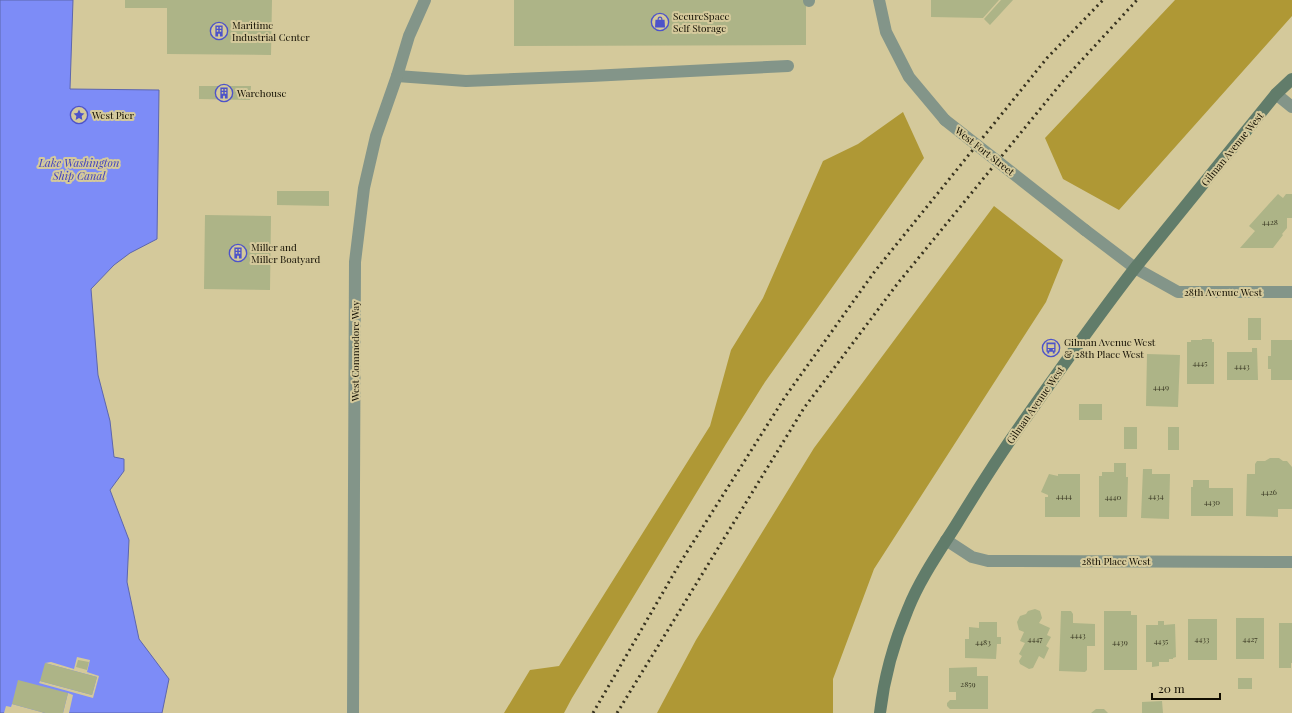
<svg xmlns="http://www.w3.org/2000/svg" width="1292" height="713" viewBox="0 0 1292 713" font-family="'Playfair Display',serif">
  <style>
    .green { fill: #af9835 }
    .water { fill: #7d8cf7; stroke: #5d66ad }
    .pier { fill: #d4c99b }
    .building { fill: #adb487 }
    .lines { fill: none; stroke-linecap: round; stroke-linejoin: round }
    .service { stroke: #839589; stroke-width: 12 }
    .minor { stroke: #839589; stroke-width: 12 }
    .tertiary { stroke: #839589; stroke-width: 12 }
    .secondary { stroke: #617c6a; stroke-width: 12 }
    .rail { stroke: #37321f; stroke-width: 3; stroke-dasharray: 2 4; stroke-linecap: butt }
    .minor-bridge { stroke: #839589; stroke-width: 12 }
    .labels { text-anchor: middle; stroke-width: 4; stroke-linejoin: round; paint-order: stroke }
    .number-label { font-size: 8px; fill: #383722 }
    .poi-label { font-size: 10px; fill: #110d01; stroke: #d4c99b; text-anchor: start }
    .street-label { font-size: 10px; fill: #110d01; stroke: #d4c99b }
    .water-label { font-size: 11px; font-style: italic; fill: #4142bd; stroke: #d4c99b }
  </style>
  <rect width="100%" height="100%" fill="#d4c99b"/>
  <!-- green -->
  <path class="green" d="M1175 0H1292V16L1119 210 1063 179 1045 138Z
    M903 112 924 158 765 382 726 444 572 698 564 713H504L530 670 559 666 710 426 731 350 763 298 823 161 858 144Z
    M994 206 1063 260 1046 302 874 569 833 679V713H657L696 640 814 448Z"/>
  <!-- water -->
  <path class="water" d="M0 0H73L70 89 159 90 157 239 130 253 114 265 91 289 98 375 110 421 114 457 124 459V471L110 490 129 540 127 582 139 639 169 679 162 713H0Z"/>
  <!-- pier -->
  <path class="pier" d="M77 657 90 660 87 672 99 676 93 698 39 683 40 681 92 695 97 677 45 663 51 662 74 669Z
    M68 693 73 695 69 713H63Z
    M12 704 45 713H4L6 706 11 707Z"/>
  <!-- building -->
  <path class="building" d="M125 0H272L271 55 167 54V8H125Z
    M514 0H806V45L514 46Z
    M931 0H999L983 18 931 17Z
    M1001 0H1013L990 25 984 19Z
    M199 86H251L250 100 199 99Z
    M277 191H329V206L277 205Z
    M1278 194 1283 198 1286 194H1292V218H1287V228L1282 234 1283 235 1273 248H1240L1255 231 1249 226Z
    M205 215 271 216 270 290 204 289Z
    M1248 318H1261V340H1248Z
    M1202 339H1212V342H1214V384H1187V342H1191V340H1202Z
    M1271 340H1292V380H1271V369H1268V356H1271Z
    M1252 348H1257L1258 380H1227V352H1252Z
    M1147 354 1180 355 1178 407 1146 406Z
    M1079 404H1102V420H1079Z
    M1124 427H1137V449H1124Z
    M1168 427H1179V450H1168Z
    M1270 458H1279L1283 461H1287L1292 467V509H1278V517L1246 516 1247 474H1255V464L1257 461H1265Z
    M1114 463H1126V477H1128L1127 517H1099V476H1102V472H1114Z
    M1143 469H1152V474H1170L1169 519 1141 518Z
    M1049 474 1058 476V474H1080V517H1045V497H1048V495L1041 492Z
    M1193 480H1209V488H1233V516H1191V487H1193Z
    M1035 609 1040 611 1042 618 1039 623 1050 628 1047 635 1051 637 1046 646 1049 648 1044 659 1039 656 1033 668 1029 669 1020 664 1019 661 1022 656 1019 654 1025 643 1020 641 1024 632 1019 630 1017 622 1020 616 1026 614 1028 611Z
    M1061 611H1071L1073 614V623L1095 624V646H1087V670L1085 672 1059 671Z
    M1104 611H1131V615H1137V670H1104Z
    M1236 618H1264V659H1236Z
    M1188 619H1217V660H1188Z
    M1158 621H1164V625L1175 624 1176 657 1173 658V659H1169V662H1159V666L1152 667V662H1146V625H1158Z
    M979 622H997V637H1001V644H997L996 659 965 658V639H969V627L979 628Z
    M1279 623H1292V663H1291V668H1279Z
    M78 660 89 662 87 670 76 667Z
    M45 663 97 677 92 695 40 681Z
    M977 667V676H988V709H950L947 706V703L950 700H956V692H949V668Z
    M1238 678H1252V689H1238Z
    M18 680 68 693 63 713H45L12 704Z
    M1162 701 1163 713H1142V702Z
    M1096 709H1104L1108 713H1091Z"/>
  <g class="lines">
    <!-- service -->
    <path class="service" d="M809 1V0
      M397 76 466 81 591 76 788 66"/>
    <!-- minor -->
    <path class="minor" d="M879 0 886 32 909 77 945 120
      M1276 94 1292 107
      M1085 230 1135 268 1178 292H1292
      M946 540 972 557 988 561 1292 562"/>
    <!-- tertiary -->
    <path class="tertiary" d="M353 713 355 262 364 188 376 136 397 76 409 36 425 0"/>
    <!-- secondary -->
    <path class="secondary" d="M880 713C884 678 894 642 908 609 920 579 939 552 956 525 978 489 1001 453 1025 419 1061 368 1097 317 1135 268 1182 210 1229 152 1276 94L1292 79"/>
    <!-- rail -->
    <path class="rail" d="M593 713 680 563 785 397 875 271 1047 58 1103 0
      M617 713 804 408 898 283 1068 75 1137 0"/>
    <!-- minor-bridge -->
    <path class="minor-bridge" d="M945 120 1085 230"/>
  </g>
  <!-- icons -->
  <defs>
    <symbol id="shop-ring" viewBox="-11 -11 22 22"><circle r="9.5" fill="#d4c99b" stroke="#4d53c9" stroke-width="1.5"/><path d="M-5-2.5h2.3a2.7 3.5 0 0 1 5.4 0H5L5.5 6h-11ZM-1.5-2.5h3a1.5 2.3 0 0 0-3 0Z" fill="#4d53c9"/></symbol>
    <symbol id="building-ring" viewBox="-11 -11 22 22"><circle r="9.5" fill="#d4c99b" stroke="#4d53c9" stroke-width="1.5"/><path d="M-4-6H4V6H1V3H-1V6H-4ZM-2.5-4.3h1.7v1.8h-1.7ZM.8-4.3h1.7v1.8H.8ZM-2.5-1h1.7V.8h-1.7ZM.8-1h1.7V.8H.8Z" fill="#4d53c9"/></symbol>
    <symbol id="sight-ring" viewBox="-11 -11 22 22"><circle r="9.5" fill="#d4c99b" stroke="#4d53c9" stroke-width="1.5"/><path d="M0-6L1.8-2.2L6-1.7L2.9 1.2L3.7 5.4L0 3.3L-3.7 5.4L-2.9 1.2L-6-1.7L-1.8-2.2Z" fill="#4d53c9"/></symbol>
    <symbol id="bus-ring" viewBox="-11 -11 22 22"><circle r="9.5" fill="#d4c99b" stroke="#4d53c9" stroke-width="1.5"/><path d="M-5-6H5V4H4V6H2V4H-2V6H-4V4H-5ZM-3.5-4V0h7V-4ZM-3.5 1.2v1.5H-2V1.2ZM2 1.2v1.5H3.5V1.2Z" fill="#4d53c9"/></symbol>
  </defs>
  <g fill-rule="evenodd">
    <use href="#shop-ring" x="650" y="12" width="20" height="20"/>
    <use href="#building-ring" x="209" y="21" width="20" height="20"/>
    <use href="#building-ring" x="214" y="83" width="20" height="20"/>
    <use href="#sight-ring" x="69" y="105" width="20" height="20"/>
    <use href="#building-ring" x="228" y="243" width="20" height="20"/>
    <use href="#bus-ring" x="1041" y="338" width="20" height="20"/>
  </g>
  <g class="labels">
    <!-- number labels -->
    <g class="number-label">
      <text x="1270" y="225">4428</text>
      <text x="1200" y="366">4445</text>
      <text x="1242" y="369">4443</text>
      <text x="1161" y="390">4449</text>
      <text x="1269" y="495">4426</text>
      <text x="1064" y="499">4444</text>
      <text x="1156" y="499">4434</text>
      <text x="1113" y="500">4440</text>
      <text x="1212" y="505">4430</text>
      <text x="1078" y="638">4443</text>
      <text x="1035" y="642">4447</text>
      <text x="1202" y="642">4433</text>
      <text x="1250" y="642">4427</text>
      <text x="1161" y="644">4435</text>
      <text x="983" y="645">4483</text>
      <text x="1120" y="645">4439</text>
      <text x="968" y="687">2859</text>
    </g>
    <!-- poi labels -->
    <g class="poi-label">
      <text x="673" y="20">SecureSpace<tspan x="673" dy="12">Self Storage</tspan></text>
      <text x="232" y="29">Maritime<tspan x="232" dy="12">Industrial Center</tspan></text>
      <text x="237" y="97">Warehouse</text>
      <text x="92" y="119">West Pier</text>
      <text x="251" y="251">Miller and<tspan x="251" dy="12">Miller Boatyard</tspan></text>
      <text x="1064" y="346">Gilman Avenue West<tspan x="1064" dy="12">&amp; 28th Place West</tspan></text>
    </g>
    <!-- street labels -->
    <g class="street-label">
      <text transform="translate(1232 149) rotate(-51)" y="4">Gilman Avenue West</text>
      <text transform="translate(985 151) rotate(38)" y="4">West Fort Street</text>
      <text x="1223" y="296">28th Avenue West</text>
      <text transform="translate(355 351) rotate(-90)" y="4">West Commodore Way</text>
      <text transform="translate(1035 405) rotate(-55)" y="4">Gilman Avenue West</text>
      <text x="1116" y="565">28th Place West</text>
    </g>
    <!-- water labels -->
    <g class="water-label">
      <text x="79" y="167">Lake Washington<tspan x="79" dy="13">Ship Canal</tspan></text>
    </g>
  </g>
  <!-- scale -->
  <path d="M1152 693v6h68v-6" fill="none" stroke="#110d01" stroke-width="2"/>
  <text x="1158" y="693" font-size="12" fill="#110d01" stroke="#d4c99b" stroke-width="3" paint-order="stroke">20 m</text>
</svg>
